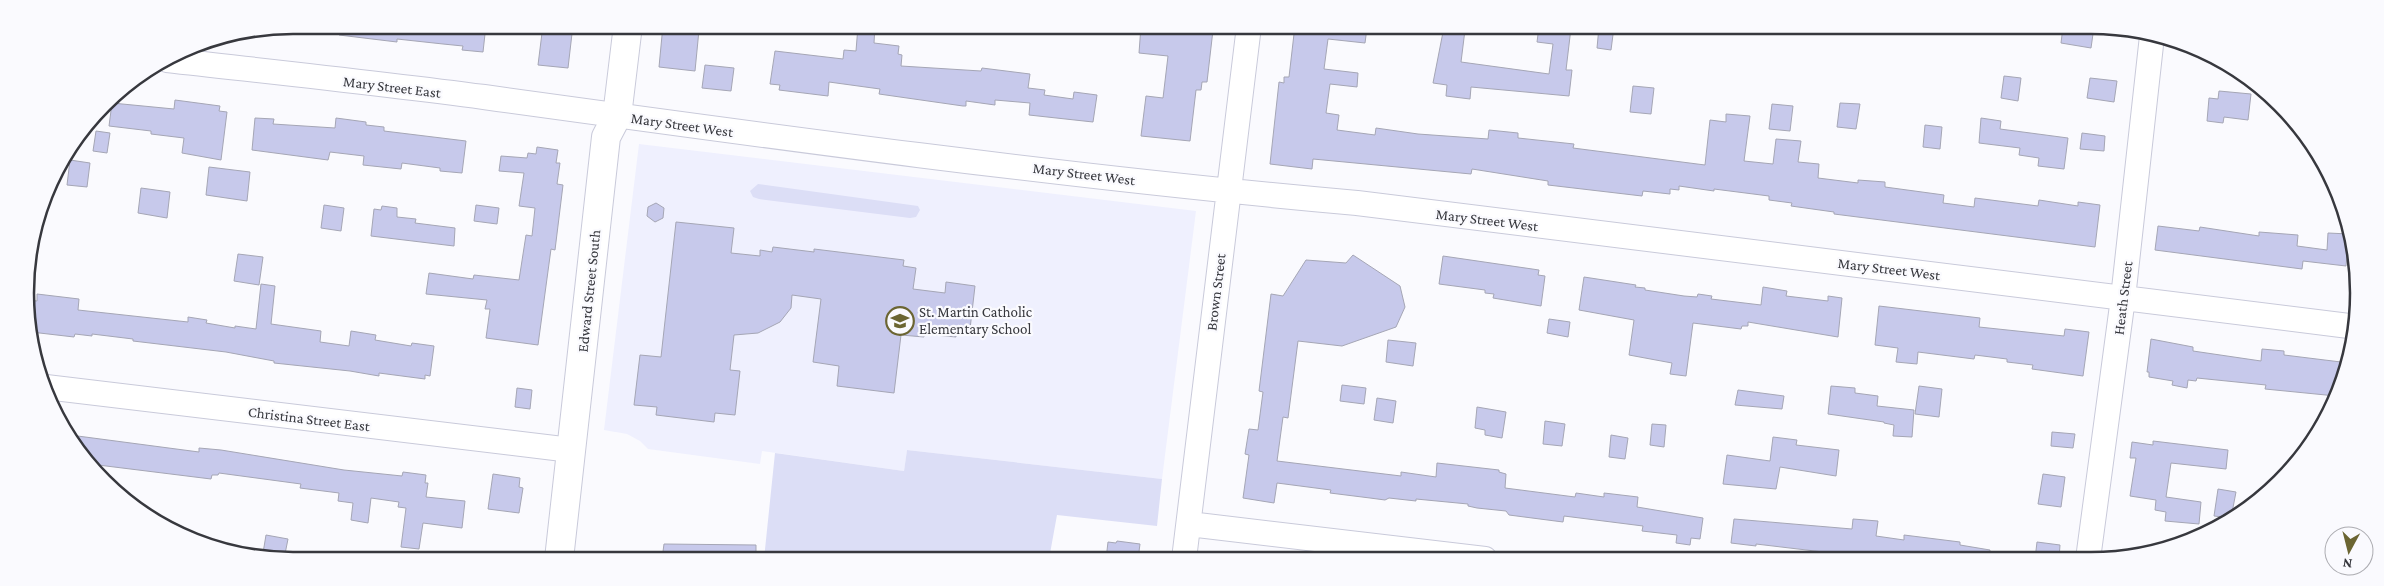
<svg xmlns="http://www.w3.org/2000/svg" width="2384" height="586" viewBox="0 0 2384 586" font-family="'Crimson Pro',serif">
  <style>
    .built { fill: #eff0fe }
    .green { fill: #dcdef6 }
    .building { fill: #c7c9eb; stroke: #a5a6b5 }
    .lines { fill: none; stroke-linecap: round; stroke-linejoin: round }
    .minor-casing { stroke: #c9cada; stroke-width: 26 }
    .major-casing { stroke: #c9cada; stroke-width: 30 }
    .minor { stroke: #fff; stroke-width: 24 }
    .major { stroke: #fff; stroke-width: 28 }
    .labels { text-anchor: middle; stroke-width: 4.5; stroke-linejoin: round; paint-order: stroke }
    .street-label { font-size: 15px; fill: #37383e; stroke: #fafafe }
    .poi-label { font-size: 15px; fill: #37383e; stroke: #fafafe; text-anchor: start }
    .rim { fill: none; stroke: #37383e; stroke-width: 2.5 }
  </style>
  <rect width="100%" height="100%" fill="#fafafe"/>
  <!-- built -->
  <path class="built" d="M639 144 1196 211 1162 479 907 450 904 471 762 451 760 464 648 449 640 441 627 434 604 430Z"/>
  <!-- green -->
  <path class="green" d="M758 184 918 206 920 210 916 217 910 218 759 199 753 197 750 191Z
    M907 450 1162 479 1157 526 1057 515 1049 559H764L775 453 904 471Z"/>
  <!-- building -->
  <path class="building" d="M340 25H486L483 52 462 50 463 46 443 44 397 39V42L339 35Z
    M543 25H573L568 68 538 65Z
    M663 25 692 26 691 29 699 30 695 71 659 67Z
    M858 26H875L874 43 899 46 898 54 902 55 901 66 981 71 982 68 1030 74 1028 88 1045 90 1044 95 1073 99 1074 92 1097 95 1093 122 1029 115 1030 103 995 100V105L966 101V106H963L879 94 880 89 829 82 828 96 779 90 780 85 770 84 775 51 843 59 844 50 856 51Z
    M1141 26H1210V29L1213 30 1207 82H1202L1201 90H1196L1190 141 1141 136 1146 96 1163 98 1168 56 1139 53Z
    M1300 26 1367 28 1365 43 1328 39 1324 69 1358 73 1357 87 1330 84 1326 113 1339 115 1337 130 1375 135 1376 128 1418 134 1488 139 1489 130 1518 133V138L1574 144 1573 148 1705 165 1710 120 1726 122V114L1750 116 1744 161 1773 164 1776 139 1801 141 1798 162 1819 164 1818 178 1858 183V180L1885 182V187L1944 195 1943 203 1974 207 1975 198 2038 206 2039 200 2078 206V202L2100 205 2095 247 1834 214V212L1791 206 1792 203 1769 200V196L1714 189V191L1679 186V190L1670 189V194L1643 191 1642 196 1548 185V181L1472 169 1471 174 1313 159 1312 169 1270 164 1279 82 1284 83V77H1289L1294 34H1299Z
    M1444 27 1465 30 1461 62 1549 74 1553 44 1537 42 1539 27 1571 28 1566 70H1572L1569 96 1471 87 1470 99 1446 96 1447 85 1433 83Z
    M1599 27H1614L1611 50 1597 48Z
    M2063 27H2094L2091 48 2061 43Z
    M705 65 734 68 731 91 702 88Z
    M2004 76 2021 78 2018 101 2001 98Z
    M2090 78 2117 81 2114 102 2087 98Z
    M1633 86 1654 88 1651 114 1630 112Z
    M2219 91 2251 94 2248 120 2224 117 2223 123 2207 121 2209 98 2218 99Z
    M175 100 220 106 219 111 227 112 221 160 182 153 184 138 151 134V131L109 126 112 103 174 109Z
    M1840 103 1860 104 1856 129 1837 127Z
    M1772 104 1793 106 1790 131 1769 129Z
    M255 118 274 119 273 124 335 128 336 118 366 122V125L384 127V131L466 141 462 173 440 171V168L402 163 401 169 363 165 364 156 330 152 328 160 252 150Z
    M1981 118 2001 121 2000 129 2068 138 2064 169 2038 166 2039 158 2019 155 2020 148 1979 143Z
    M1925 125 1942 127 1940 149 1923 147Z
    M96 131 110 133 107 153 93 151Z
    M2082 133 2105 136 2104 151 2080 149Z
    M537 147 558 150 556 163H560L557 184 563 185 555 250 551 249 538 345 486 338 490 309H485L487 300 426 294 429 273 473 279 474 275 519 280 526 235 532 236 535 208 519 206 524 173 499 171 501 156 527 158 528 153 536 154Z
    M70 160 90 163 87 187 67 185Z
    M209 167 250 172 247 201 206 195Z
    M141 188 170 192 167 218 138 213Z
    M656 203 664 208 663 218 655 222 647 216 648 207Z
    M324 205 344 208 341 231 321 228Z
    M476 205 499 208 497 224 474 221Z
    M382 206 397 208V217L416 219 415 223 455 228 454 246 371 236 374 209 381 210Z
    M676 222 734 228 731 253 760 256V250L772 252 773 247 814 252V249L904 260 903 266 916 268 913 289 945 293 946 282 975 286 970 329 957 328 956 337 924 334V337L901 335 894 393 837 386 839 366 813 362 821 299 792 295 791 308 780 322 758 333 734 335 730 370 740 371 735 415 715 413 714 422 656 415 657 407 634 405 640 355 661 357Z
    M2158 226 2199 231 2200 227 2259 236V232L2298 235 2297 246 2327 250 2328 233 2349 234 2346 266 2303 261 2302 269 2155 250Z
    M238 254 263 257 259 285 234 281Z
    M1353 255 1400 286 1405 307 1396 327 1342 346 1298 341 1288 418 1283 417 1277 461 1401 476V472L1436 477 1437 463 1499 470V472L1506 474 1505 488 1575 497 1576 493 1604 497V493L1638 497 1637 507 1703 518 1700 539 1691 538 1690 545 1676 543 1677 535 1642 531 1643 526 1564 516 1563 522 1509 515 1506 511 1477 508 1468 506V504L1416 499V501L1389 498 1385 500 1370 498 1330 493 1331 490 1277 483 1274 503 1243 498 1249 455 1245 454 1249 429 1258 430 1263 392 1259 391 1271 294 1283 296 1306 260 1346 263Z
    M1443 256 1539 270 1538 275 1545 276 1541 306 1493 298 1494 294 1485 293V290L1439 284Z
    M1584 277 1636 285 1635 287 1645 288V290L1684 296 1697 297 1698 294 1712 296 1711 299 1761 305 1763 287 1787 291 1786 296 1828 301V296L1842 298 1838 337 1748 322V326H1742L1741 329 1693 323 1686 376 1670 374 1672 363 1629 355 1634 320 1579 310Z
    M261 284 275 286 271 324 321 331 320 342 349 346 351 331 376 335 375 340 411 346 412 343 434 346 430 376 425 375V379L379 373V376L350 371 274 363V361L226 352 133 341V339L92 334V336L75 334 74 337 31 332 28 300 37 301V294L79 299 78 310 188 322V317L207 320 206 323 235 328V326L256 329Z
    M1879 306 1980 318 1979 327 2064 336 2065 329 2089 332 2083 376 2032 369 2033 365 2007 362V359L1975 355 1974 359 1918 352 1917 364 1896 362 1898 348 1875 345Z
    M1549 319 1570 322 1568 337 1547 333Z
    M2151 339 2193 347V351L2261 361 2262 349 2284 351V355L2341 362 2336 396 2265 389 2266 385 2197 378 2196 381 2188 380 2187 388 2172 385 2173 381 2149 377V372H2147Z
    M1388 340 1416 343 1413 366 1386 362Z
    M1342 385 1366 388 1364 404 1340 401Z
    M1831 386 1855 388V393L1878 396 1877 406 1914 410 1912 437 1893 436 1894 425 1884 423V422L1828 414Z
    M1919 386 1942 389 1939 417 1915 414Z
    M517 388 532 390 530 409 515 407Z
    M1738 390 1784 396 1782 409 1735 405Z
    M1377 398 1396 401 1393 423 1374 420Z
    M1477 407 1506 412 1502 438 1485 435V430L1475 428Z
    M1545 421 1565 424 1562 446 1543 444Z
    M1652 424 1666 425 1664 447 1650 445Z
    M2052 432 2075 434 2073 448 2051 446Z
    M70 435 199 452V448L221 450 344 470 402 476 403 472 426 475 425 483H428L426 497 465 501 462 528 423 523 419 549 401 547 406 508 398 507 399 502 371 498 368 523 351 520 353 503 338 501 339 493 300 488 301 484 219 473 218 475H212L211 479 90 464 81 456Z
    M1611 435 1628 438 1625 459 1609 457Z
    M1773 437 1797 440 1796 445 1839 450 1836 476 1780 467 1776 489 1723 484 1727 455 1770 461Z
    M2153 441 2228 450 2226 469 2171 463 2166 497 2201 502 2199 524 2165 521 2166 512 2155 510 2156 500 2130 496 2136 458H2130L2132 442 2153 445Z
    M493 474 520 478 519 487 523 488 519 513 488 509Z
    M2043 474 2065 477 2061 507 2038 504Z
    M2218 489 2236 492 2231 518 2214 516Z
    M1734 519 1852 529 1853 519 1878 521 1876 536 1904 540V535L1960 542V545L1990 550 1989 559H1882L1756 544V546L1731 543Z
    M266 535 288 539 284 559H262Z
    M1117 541 1140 544 1138 559H1106L1108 542 1116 543Z
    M2037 542 2060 545 2059 559H2035Z
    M664 544 756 545V559H662Z"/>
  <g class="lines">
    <defs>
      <path id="minor" d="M167 60C273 72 379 83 484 97 774 137 1065 177 1357 203L2357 327
        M46 387 571 450
        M1189 524 1485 559
        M1184 559 1249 26
        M2088 559 2123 298 2152 36"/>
      <path id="major" d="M559 559 606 137 617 116 628 25"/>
    </defs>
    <!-- minor casing -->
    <use href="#minor" class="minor-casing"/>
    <!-- major casing -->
    <use href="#major" class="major-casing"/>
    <!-- minor -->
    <use href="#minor" class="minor"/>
    <!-- major -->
    <use href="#major" class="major"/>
  </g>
  <!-- icons -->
  <defs>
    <symbol id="school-ring" viewBox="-11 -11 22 22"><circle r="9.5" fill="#fafafe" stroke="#6b6532" stroke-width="1.5"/><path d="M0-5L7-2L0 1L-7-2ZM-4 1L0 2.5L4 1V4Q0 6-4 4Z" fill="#6b6532"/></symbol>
  </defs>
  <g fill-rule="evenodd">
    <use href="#school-ring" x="884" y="305" width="32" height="32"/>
  </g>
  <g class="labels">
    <!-- street labels -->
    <g class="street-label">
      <text transform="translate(392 87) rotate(7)" y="5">Mary Street East</text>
      <text transform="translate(682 125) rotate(8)" y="5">Mary Street West</text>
      <text transform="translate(1084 174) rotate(7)" y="5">Mary Street West</text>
      <text transform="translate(1487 220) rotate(7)" y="5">Mary Street West</text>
      <text transform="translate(1889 269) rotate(7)" y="5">Mary Street West</text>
      <text transform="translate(589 291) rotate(-84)" y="5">Edward Street South</text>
      <text transform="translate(1216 292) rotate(-83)" y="5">Brown Street</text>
      <text transform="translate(2123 298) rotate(-83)" y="5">Heath Street</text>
      <text transform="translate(309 419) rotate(7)" y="5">Christina Street East</text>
    </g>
    <!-- poi labels -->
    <g class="poi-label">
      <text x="919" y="317">St. Martin Catholic<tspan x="919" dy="17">Elementary School</tspan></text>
    </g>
  </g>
  <!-- crop -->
  <path d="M0 0H2384V586H0ZM293 34H2091A259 259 0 0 1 2350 293V293A259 259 0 0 1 2091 552H293A259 259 0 0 1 34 293V293A259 259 0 0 1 293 34Z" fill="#fafafe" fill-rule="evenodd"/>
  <path class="rim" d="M293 34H2091A259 259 0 0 1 2350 293V293A259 259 0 0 1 2091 552H293A259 259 0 0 1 34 293V293A259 259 0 0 1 293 34Z"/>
  <!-- north arrow -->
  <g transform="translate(2349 551) rotate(187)"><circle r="24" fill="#fafafe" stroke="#acacb1"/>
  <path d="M0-4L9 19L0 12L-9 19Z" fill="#6b6532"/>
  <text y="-8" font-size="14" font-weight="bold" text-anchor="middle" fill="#37383e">N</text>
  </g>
</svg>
